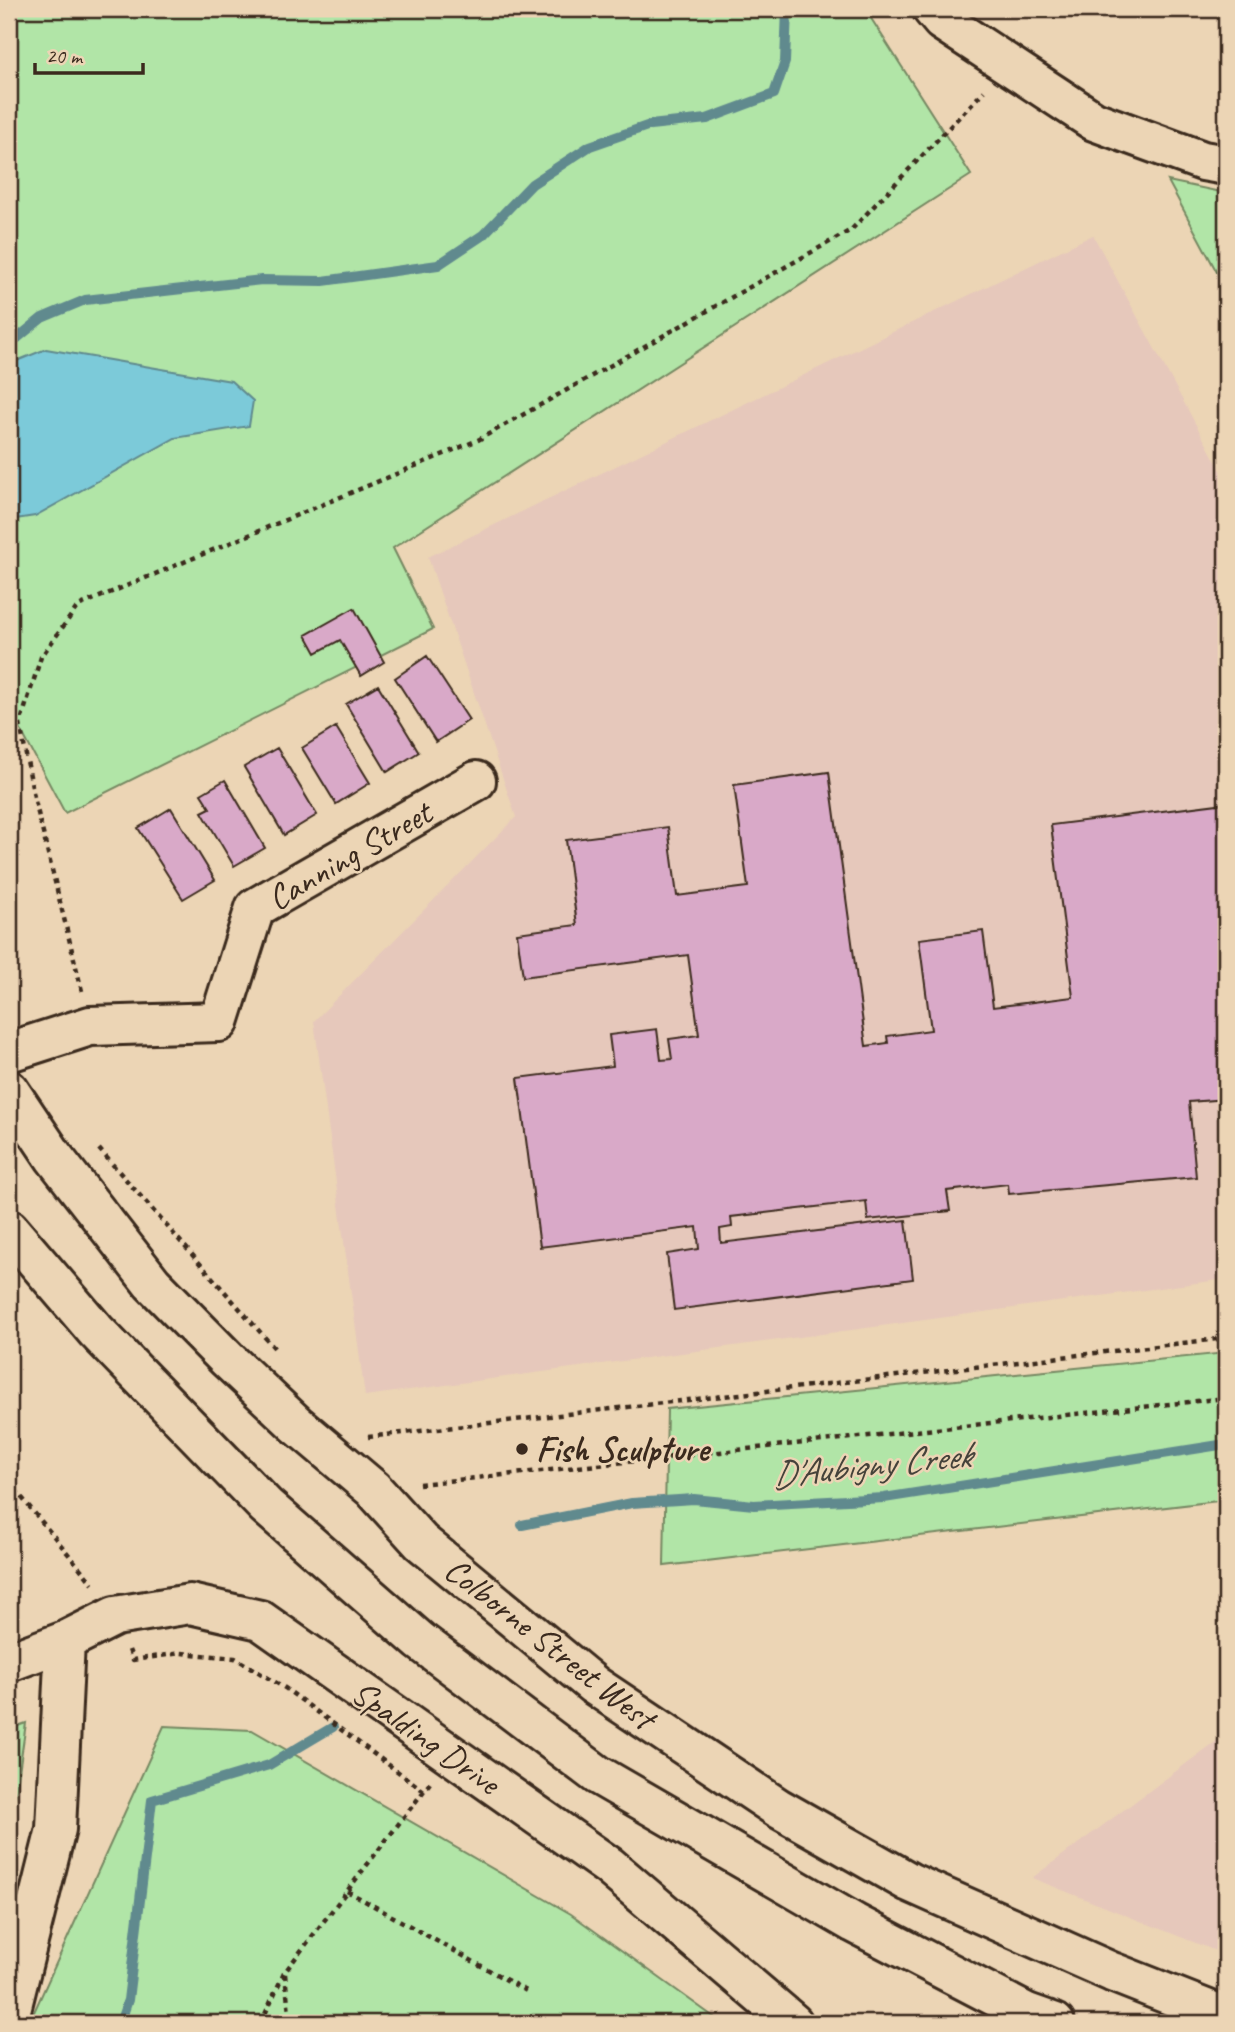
<svg xmlns="http://www.w3.org/2000/svg" width="1235" height="2032" viewBox="0 0 1235 2032" font-family="Caveat,sans-serif">
  <style>
    .built { fill: #e6c8bb }
    .green { fill: #b1e5a7; stroke: #768862; stroke-width: 2 }
    .water { fill: #7bcad9; stroke: #618a8e; stroke-width: 2 }
    .lines { fill: none; stroke-linecap: round; stroke-linejoin: round }
    .stream { stroke: #618a8e; stroke-width: 10 }
    .building { fill: #d9a9c8; stroke: #3b2a1e; stroke-width: 2 }
    .street-casing { stroke: #3b2a1e; stroke-width: 44 }
    .secondary-casing { stroke: #3b2a1e; stroke-width: 44 }
    .path { stroke: #3b2a1e; stroke-width: 4.5; stroke-dasharray: 5 5; stroke-linecap: butt }
    .street { stroke: #ecd5b5; stroke-width: 38 }
    .secondary { stroke: #ecd5b5; stroke-width: 38 }
    .poi-dot { fill: #3b2a1e; stroke: #ecd5b5; stroke-width: 2.5 }
    .labels { text-anchor: middle; stroke-width: 5; stroke-linejoin: round; paint-order: stroke }
    .street-label { font-size: 35px; fill: #3b2a1e; stroke: #ecd5b5 }
    .poi-label { font-size: 35px; font-weight: bold; fill: #3b2a1e; stroke: #ecd5b5; text-anchor: start }
    .water-label { font-size: 37px; font-style: italic; fill: #45423a; stroke: #ecd5b5 }
  </style>
  <rect width="100%" height="100%" fill="#ecd5b5"/>
  <filter id="ink" filterUnits="userSpaceOnUse"><feTurbulence type="fractalNoise" baseFrequency=".0143" numOctaves="2"/><feDisplacementMap in="SourceGraphic" scale="14" xChannelSelector="R" yChannelSelector="G"/><feConvolveMatrix kernelMatrix="1 2 1 2 8 2 1 2 1" color-interpolation-filters="sRGB"/></filter>
  <g filter="url(#ink)">
    <!-- built -->
    <path class="built" d="M1093 235 1226 480V1279L365 1396 314 1021 516 817 428 557Z
      M1226 1734V1955L1032 1878Z"/>
    <!-- green -->
    <path class="green" d="M9 9H865L971 175 393 548 433 629 65 813 9 708Z
      M1168 181 1226 193V289Z
      M1226 1353V1500L664 1566 667 1409Z
      M26 1723 9 1842V1729Z
      M164 1726 252 1730 571 1914 722 2023H29Z"/>
    <!-- water -->
    <path class="water" d="M46 349 231 381 253 401 249 426 175 438 35 516 9 520V364Z"/>
    <g class="lines">
      <!-- stream -->
      <path class="stream" d="M9 345 42 318 85 300 262 280 323 281 438 265 483 235 532 184 590 146 650 125 707 119 774 94 785 62 787 9
        M522 1525 632 1503 694 1499 754 1505 884 1498 1226 1444
        M120 2023 128 2000 152 1800 269 1765 333 1727"/>
    </g>
    <!-- building -->
    <path class="building" d="M354 608 384 662 361 676 340 640 316 653 306 635Z
      M427 656 469 720 436 742 395 678Z
      M378 685 419 752 387 772 346 704Z
      M336 727 370 783 336 804 302 748Z
      M277 748 317 815 284 835 244 767Z
      M829 772 866 1046 888 1043 887 1036 931 1030 919 939 983 931 993 1007 1073 997 1051 825 1226 803V1099L1189 1102 1196 1177 1009 1194 1008 1184 947 1191 950 1211 868 1220 866 1201 731 1217 732 1227 720 1229 721 1243 906 1220 913 1279 674 1310 667 1254 699 1249 697 1227 540 1247 518 1078 613 1066 609 1035 657 1029 661 1060 672 1059 669 1039 699 1035 688 955 523 977 517 933 577 925 566 840 668 827 677 896 748 887 734 785Z
      M225 780 265 848 234 866 202 812 210 808 201 794Z
      M171 808 215 880 183 899 138 828Z"/>
    <g class="lines">
      <defs>
        <path id="street" d="M932 9 942 21 1094 121 1203 161 1226 165
          M9 1052 90 1026 219 1022 255 908 476 781
          M9 1662 65 1641 115 1616 190 1604 260 1620 609 1866 793 2023
          M9 2018 56 1829 65 1641"/>
        <path id="secondary" d="M9 1090 54 1157 152 1283 227 1359 296 1424 373 1489 421 1542 594 1685 778 1808 909 1882 1112 1972 1226 2017
          M9 1229 96 1331 266 1506 420 1641 598 1775 854 1923 1027 2013 1055 2023"/>
      </defs>
      <!-- street casing -->
      <use href="#street" class="street-casing"/>
      <!-- secondary casing -->
      <use href="#secondary" class="secondary-casing"/>
      <!-- path -->
      <path class="path" d="M82 991 34 797 20 724 41 657 78 606 478 440 851 230 984 91
        M99 1149 276 1350
        M368 1437 1226 1338
        M9 1482 93 1584
        M419 1484 1226 1398
        M129 1650 133 1660 181 1653 235 1658 285 1688 424 1791
        M347 1891 530 1993
        M285 1974 290 2023
        M261 2023 284 1973 430 1783"/>
      <!-- street -->
      <use href="#street" class="street"/>
      <!-- secondary -->
      <use href="#secondary" class="secondary"/>
    </g>
  </g>
  <!-- markers -->
  <circle class="poi-dot" cx="522" cy="1449" r="7"/>
  <g class="labels">
    <!-- street labels -->
    <g class="street-label">
      <text transform="translate(349 855) rotate(-30)" y="12">Canning Street</text>
      <text transform="translate(550 1643) rotate(38)" y="12">Colborne Street West</text>
      <text transform="translate(426 1737) rotate(35)" y="12">Spalding Drive</text>
    </g>
    <!-- poi labels -->
    <g class="poi-label">
      <text x="536" y="1461">Fish Sculpture</text>
    </g>
    <!-- water labels -->
    <g class="water-label">
      <text transform="translate(871 1464) rotate(-6)" y="13">D'Aubigny Creek</text>
    </g>
  </g>
  <!-- margin -->
  <rect width="1235" height="2032" fill="none" stroke="#ecd5b5" stroke-width="35"/>
  <rect x="18" y="18" width="1200" height="1997" fill="none" stroke="#3b2a1e" stroke-width="2.5" filter="url(#ink)"/>
  <!-- scale -->
  <path d="M35 63v10h108v-10" fill="none" stroke="#3b2a1e" stroke-width="3.5"/>
  <text x="46" y="63" font-size="21" fill="#3b2a1e" stroke="#ecd5b5" stroke-width="5" paint-order="stroke">20 m</text>
</svg>
